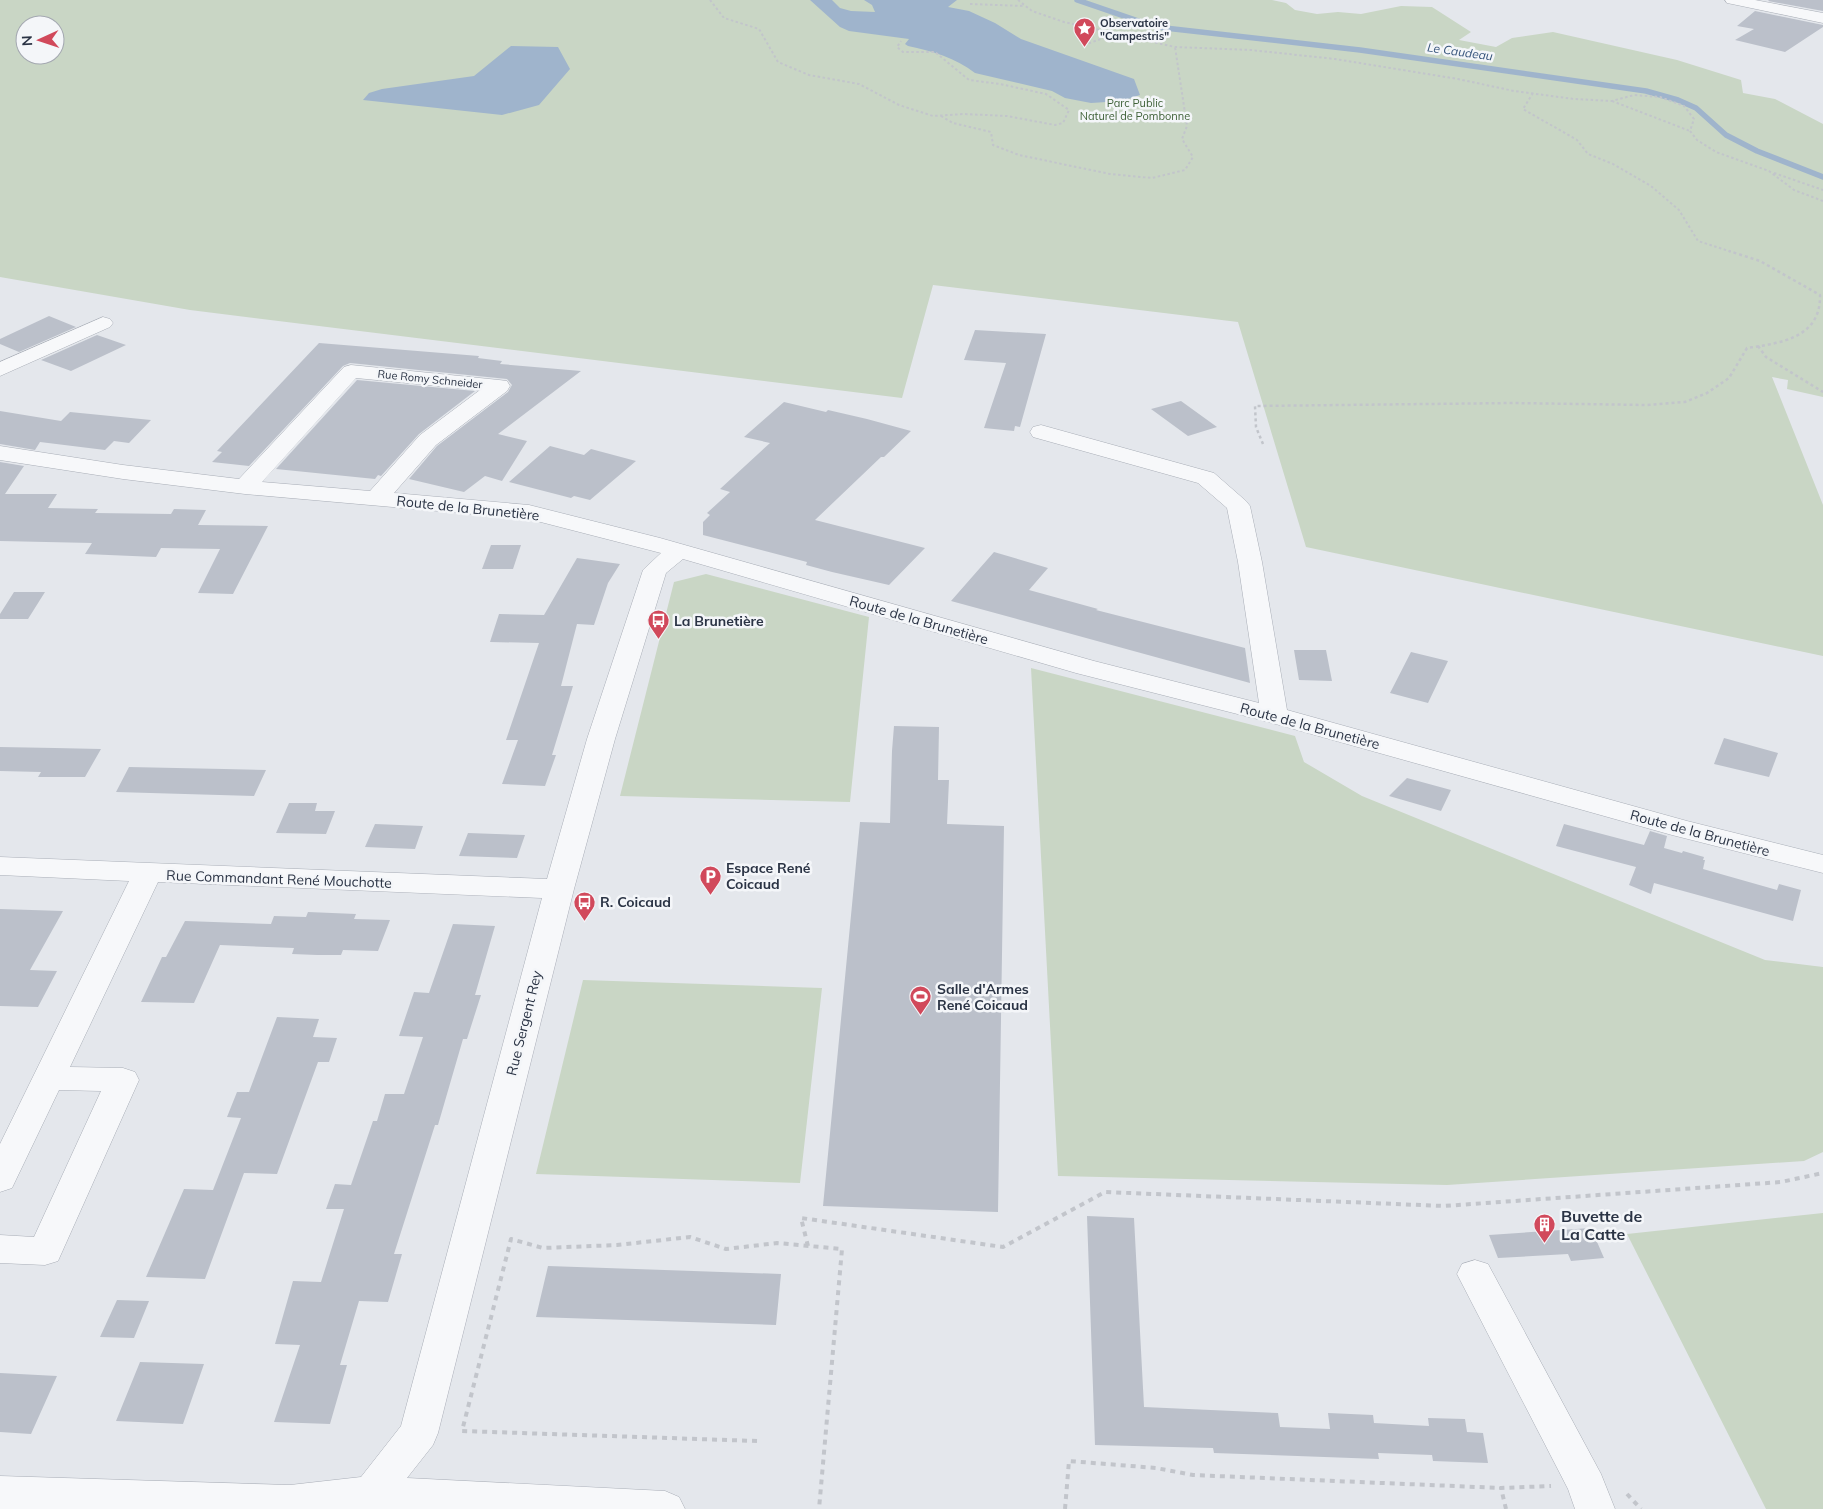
<svg xmlns="http://www.w3.org/2000/svg" width="1823" height="1509" viewBox="0 0 1823 1509" font-family="Mulish,sans-serif">
  <style>
    .green { fill: #c9d6c5; fill-rule: evenodd }
    .water { fill: #9fb4cc }
    .lines { fill: none; stroke-linecap: round; stroke-linejoin: round }
    .stream { stroke: #9fb4cc; stroke-width: 5.5 }
    .building { fill: #bbc0ca }
    .minor-casing { stroke: #a9aeb7; stroke-width: 1 }
    .path-far2 { stroke: #c2c5cb; stroke-width: 2; stroke-dasharray: 2.5 2.5; stroke-linecap: butt }
    .path-far1 { stroke: #c2c5cb; stroke-width: 2.5; stroke-dasharray: 3 3; stroke-linecap: butt }
    .path { stroke: #c2c5cb; stroke-width: 4; stroke-dasharray: 5 5; stroke-linecap: butt }
    .minor { fill: #f7f8fa; fill-rule: evenodd }
    .labels { text-anchor: middle; stroke-width: 5; stroke-linejoin: round; paint-order: stroke }
    .far-poi-label { font-size: 11px; font-weight: bold; fill: #2b3445; stroke: #f4f6f9; text-anchor: start }
    .far-park-label { font-size: 11px; fill: #3f6138; stroke: #f4f6f9 }
    .far-street-label { font-size: 11px; fill: #2b3445; stroke: #f4f6f9 }
    .far-water-label { font-size: 12px; font-style: italic; fill: #34527a; stroke: #f4f6f9 }
    .street-label { font-size: 14px; fill: #2b3445; stroke: #f4f6f9 }
    .poi-label { font-size: 14px; font-weight: bold; fill: #2b3445; stroke: #f4f6f9; text-anchor: start }
    .near-poi-label { font-size: 16px; font-weight: bold; fill: #2b3445; stroke: #f4f6f9; text-anchor: start }
  </style>
  <rect width="100%" height="100%" fill="#e4e7ec"/>
  <!-- green -->
  <path class="green" d="M0 0H1272L1286 3 1295 10 1317 14 1338 12 1361 14 1401 6 1432 7 1471 32 1459 40 1496 47 1512 38 1553 32 1677 60 1741 80 1743 93 1775 99 1823 124V397L1787 389 1788 380 1772 377 1823 505V656L1306 547 1238 322 933 285 902 398 190 310 0 277ZM25 25H55V55H25Z
    M706 574 869 617 850 802 620 796 674 582Z
    M1031 668 1295 736 1304 762 1362 796 1765 960 1823 967V1152L1804 1161 1447 1185 1058 1176Z
    M583 980 822 988 800 1183 536 1174Z
    M1823 1213V1509H1766L1627 1234Z"/>
  <!-- water -->
  <path class="water" d="M810 0H832L840 8 851 11 875 12 872 5 864 0H957L948 7 969 11 995 23 1021 39 1134 79 1140 95 1122 101 1091 103 1065 98 1052 91 975 73C956 58 932 51 908 46L905 44 909 39 849 31 840 27Z
    M511 46 558 47 570 69 539 105 502 115 363 100 369 93 382 89 474 76Z"/>
  <g class="lines">
    <!-- stream -->
    <path class="stream" d="M1077 0 1156 27 1360 50 1646 91 1678 100 1696 108 1726 135 1757 151 1823 177"/>
  </g>
  <!-- building -->
  <path class="building" d="M1769 0H1823V11L1768 1Z
    M1755 11 1823 25V27L1785 52 1735 40 1754 29 1737 26Z
    M49 316 76 327 19 352 0 344V339Z
    M975 330 1046 334 1020 427 1015 426 1014 431 984 428 1006 363 964 360Z
    M97 335 126 345 71 371 41 360Z
    M319 343 479 356 478 358 502 361 500 364 581 371 498 434 527 441 502 481 485 476 464 492 409 479 437 446 508 392 512 385 507 379 350 363 343 366 249 466 212 462 222 452 217 451Z
    M357 380 475 391 419 434 381 476 378 475 375 479 276 469Z
    M1181 401 1217 427 1188 436 1151 409Z
    M784 402 826 412 828 410 867 419 911 431 884 457H881L815 520 925 548 889 585 832 572 806 565 807 562 703 535V522L710 515 707 513 730 492 720 489 770 443 744 437Z
    M0 411 61 421 70 412 151 420 129 443 114 441 105 450 40 442 35 450 0 444Z
    M550 446 584 455 591 449 636 461 590 500 574 496 571 498 509 482Z
    M0 462 24 466 5 494H57L48 508 98 509 95 513 171 514 174 509 206 510 198 525 268 526 233 594 198 593 220 549 161 548 156 557 85 554 92 543 0 541Z
    M491 545H521L513 569H482Z
    M994 552 1048 568 1029 590 1098 609 1096 610 1245 648 1250 683 951 601Z
    M577 558 620 564 608 583 594 625 577 624 561 686H573L552 755H556L545 786 502 784 518 740H506L539 643 490 642 499 614 544 615Z
    M14 592H45L28 619H0V614Z
    M1294 650H1326L1332 681 1299 680Z
    M1411 652 1448 661 1428 703 1390 693Z
    M894 726 939 727 938 780H949L947 824 1004 826 998 1212 823 1206 860 822 890 823 892 751Z
    M1724 738 1778 753 1769 777 1714 764Z
    M0 747 55 748 101 749 85 777H38L41 772 0 771Z
    M129 767 224 769 266 770 254 796 116 792Z
    M1407 778 1451 790 1441 811 1389 796Z
    M289 803H317L315 811H335L326 834 276 833Z
    M375 824 423 826 415 849 365 847Z
    M1564 824 1644 845 1650 831 1667 836 1664 848 1682 853 1683 851 1704 857 1703 860H1705L1703 869 1777 890 1779 884 1801 890 1793 921 1654 883 1651 894 1629 885 1636 867 1556 846Z
    M468 833 525 835 517 858 459 856Z
    M0 909 63 911 30 970 57 971 38 1007 0 1006Z
    M308 912 356 914 354 919 390 920 378 951 343 950 341 955H317L292 954 294 948 220 945 194 1003 141 1002 162 957H166L185 921 271 924 274 916 306 917Z
    M453 924 495 926 475 995H481L467 1039H463L438 1125H435L394 1254H402L388 1302 359 1301 340 1365H347L330 1424 274 1422 300 1345 275 1344 293 1281 321 1282 344 1209H326L335 1184 351 1185 373 1121H377L385 1094H404L423 1037 399 1036 414 992 429 993Z
    M277 1017 319 1019 313 1037 337 1038 329 1062H318L277 1174 244 1173 205 1279 146 1277 184 1189 213 1190 241 1118 227 1117 237 1092H249Z
    M1087 1216 1134 1218 1144 1407 1278 1413 1280 1427 1330 1429 1328 1413 1373 1415 1374 1423 1429 1426 1428 1418 1465 1419 1467 1432 1483 1433 1488 1463 1433 1461 1432 1455 1378 1453 1379 1459 1214 1453 1213 1448 1095 1445Z
    M1591 1228 1604 1258 1571 1261 1568 1254 1498 1258 1489 1235Z
    M548 1266 781 1274 776 1325 536 1317Z
    M117 1300 149 1301 134 1338 100 1337Z
    M140 1362 204 1364 183 1424 116 1421Z
    M0 1373 57 1376 31 1434 0 1432Z"/>
  <g class="lines">
    <defs>
      <path id="minor" d="M1725 0H1755L1823 13V23L1732 4 1727 3Z
        M103 317 110 319 113 323 110 327 0 376V362Z
        M351 365 499 380 507 381 510 386 507 391 436 445 394 493 529 505 660 538 1094 661 1259 703 1238 562 1227 508 1198 483 1033 437 1030 432 1033 427 1041 425 1214 473 1246 501 1250 506 1262 562 1287 710 1687 821 1823 855V873L1672 835 1265 721 1076 673 683 559 666 573 615 739 574 889 438 1433 433 1445 407 1478 665 1491 679 1497 685 1509H0V1476L290 1485 361 1477 401 1426 542 898 158 882 70 1067 123 1068 135 1072 139 1080 58 1261 45 1265 0 1263V1235L34 1237 101 1091 59 1090 12 1188 0 1192V1144L129 881 0 875V857L547 879 587 739 643 570 661 553 529 519 245 494 123 479 0 460V446L123 465 239 479 344 367ZM356 378 480 390 420 435 370 491 262 482Z
        M1475 1260 1488 1264 1601 1474 1615 1509H1575L1568 1489 1457 1274 1462 1264Z"/>
    </defs>
    <!-- minor casing -->
    <use href="#minor" class="minor-casing"/>
    <!-- path-far2 -->
    <path class="path-far2" d="M710 0 724 18 759 29 778 62 809 75 859 84 899 105 933 116 964 114 1007 116 1055 125 1063 123 1069 110 1046 94 1000 84 969 80 935 52H903L897 47 901 41
      M1018 0 1032 11 1064 22 1175 47 1251 50 1335 59 1458 79 1514 91 1574 99 1612 101 1634 95 1660 97 1684 106 1694 119 1690 131 1697 140 1716 152 1769 171 1794 190 1823 201
      M970 4 1024 6
      M1084 45 1112 35
      M1533 93 1523 109 1577 140 1588 154 1613 164 1651 186 1679 210 1698 241 1732 252
      M1612 101 1690 131
      M941 116 953 123 991 132 993 145 1019 155 1110 174 1152 178 1185 170 1193 157 1182 139 1187 126 1175 47
      M1774 173 1823 190"/>
    <!-- path-far1 -->
    <path class="path-far1" d="M1758 346 1766 357 1823 392
      M1263 444 1256 427 1255 406 1513 403 1646 405 1685 402 1707 393 1729 378 1747 348C1781 343 1821 338 1820 295L1760 261 1729 251"/>
    <!-- path -->
    <path class="path" d="M808 1246 801 1218 1003 1247 1105 1192 1444 1206 1781 1182 1823 1173
      M757 1441 462 1431 511 1239 543 1248 617 1245 690 1237 726 1249 777 1243 842 1249 819 1509
      M1627 1494 1641 1509
      M1065 1509 1069 1461 1156 1468 1193 1475 1501 1488
      M1506 1509 1501 1488 1551 1486"/>
    <!-- minor -->
    <use href="#minor" class="minor"/>
  </g>
  <!-- icons -->
  <defs>
    <symbol id="sight-pin" viewBox="-11 -11 22 30"><path d="M0 17L-7.5 6A9.5 9.5 0 1 1 7.5 6Z" fill="#d1495b" stroke="#f4f6f9"/><path d="M0-6L1.8-2.2L6-1.7L2.9 1.2L3.7 5.4L0 3.3L-3.7 5.4L-2.9 1.2L-6-1.7L-1.8-2.2Z" fill="#fff"/></symbol>
    <symbol id="bus-pin" viewBox="-11 -11 22 30"><path d="M0 17L-7.5 6A9.5 9.5 0 1 1 7.5 6Z" fill="#d1495b" stroke="#f4f6f9"/><path d="M-5-6H5V4H4V6H2V4H-2V6H-4V4H-5ZM-3.5-4V0h7V-4ZM-3.5 1.2v1.5H-2V1.2ZM2 1.2v1.5H3.5V1.2Z" fill="#fff"/></symbol>
    <symbol id="parking-pin" viewBox="-11 -11 22 30"><path d="M0 17L-7.5 6A9.5 9.5 0 1 1 7.5 6Z" fill="#d1495b" stroke="#f4f6f9"/><path d="M-3.5-5.5H1a3.5 3.5 0 0 1 0 7H-1V5.5H-3.5ZM-1-3.4V-.6H.8a1.4 1.4 0 0 0 0-2.8Z" fill="#fff"/></symbol>
    <symbol id="stadium-pin" viewBox="-11 -11 22 30"><path d="M0 17L-7.5 6A9.5 9.5 0 1 1 7.5 6Z" fill="#d1495b" stroke="#f4f6f9"/><path d="M0-5a6.5 5 0 1 0 0 10a6.5 5 0 1 0 0-10ZM-3.5-1.8h7v3.6h-7Z" fill="#fff"/></symbol>
    <symbol id="building-pin" viewBox="-11 -11 22 30"><path d="M0 17L-7.5 6A9.5 9.5 0 1 1 7.5 6Z" fill="#d1495b" stroke="#f4f6f9"/><path d="M-4-6H4V6H1V3H-1V6H-4ZM-2.5-4.3h1.7v1.8h-1.7ZM.8-4.3h1.7v1.8H.8ZM-2.5-1h1.7V.8h-1.7ZM.8-1h1.7V.8H.8Z" fill="#fff"/></symbol>
  </defs>
  <g fill-rule="evenodd">
    <use href="#sight-pin" x="1072" y="16" width="25" height="34"/>
    <use href="#bus-pin" x="646" y="608" width="25" height="34"/>
    <use href="#parking-pin" x="698" y="864" width="25" height="34"/>
    <use href="#bus-pin" x="572" y="890" width="25" height="34"/>
    <use href="#stadium-pin" x="908" y="984" width="25" height="34"/>
    <use href="#building-pin" x="1532" y="1212" width="25" height="34"/>
  </g>
  <g class="labels">
    <!-- far-poi labels -->
    <g class="far-poi-label">
      <text x="1100" y="27">Observatoire<tspan x="1100" dy="13">"Campestris"</tspan></text>
    </g>
    <!-- far-park labels -->
    <g class="far-park-label">
      <text x="1135" y="107">Parc Public<tspan x="1135" dy="13">Naturel de Pombonne</tspan></text>
    </g>
    <!-- far-street labels -->
    <g class="far-street-label">
      <text transform="translate(430 379) rotate(6)" y="4">Rue Romy Schneider</text>
    </g>
    <!-- far-water labels -->
    <g class="far-water-label">
      <text transform="translate(1460 52) rotate(8)" y="4">Le Caudeau</text>
    </g>
    <!-- street labels -->
    <g class="street-label">
      <text transform="translate(468 508) rotate(6)" y="5">Route de la Brunetière</text>
      <text transform="translate(919 620) rotate(16)" y="5">Route de la Brunetière</text>
      <text transform="translate(1310 726) rotate(15)" y="5">Route de la Brunetière</text>
      <text transform="translate(1700 833) rotate(15)" y="5">Route de la Brunetière</text>
      <text transform="translate(279 879) rotate(2)" y="5">Rue Commandant René Mouchotte</text>
      <text transform="translate(524 1023) rotate(-76)" y="5">Rue Sergent Rey</text>
    </g>
    <!-- poi labels -->
    <g class="poi-label">
      <text x="674" y="626">La Brunetière</text>
      <text x="726" y="873">Espace René<tspan x="726" dy="16">Coicaud</tspan></text>
      <text x="600" y="907">R. Coicaud</text>
      <text x="937" y="994">Salle d'Armes<tspan x="937" dy="16">René Coicaud</tspan></text>
    </g>
    <!-- near-poi labels -->
    <g class="near-poi-label">
      <text x="1561" y="1222">Buvette de<tspan x="1561" dy="18">La Catte</tspan></text>
    </g>
  </g>
  <!-- north arrow -->
  <g transform="translate(40 40) rotate(267)"><circle r="24" fill="#f4f6f9" stroke="#a4a8b1"/>
  <path d="M0-4L9 19L0 12L-9 19Z" fill="#d1495b"/>
  <text y="-8" font-size="14" font-weight="bold" text-anchor="middle" fill="#2b3445">N</text>
  </g>
</svg>
